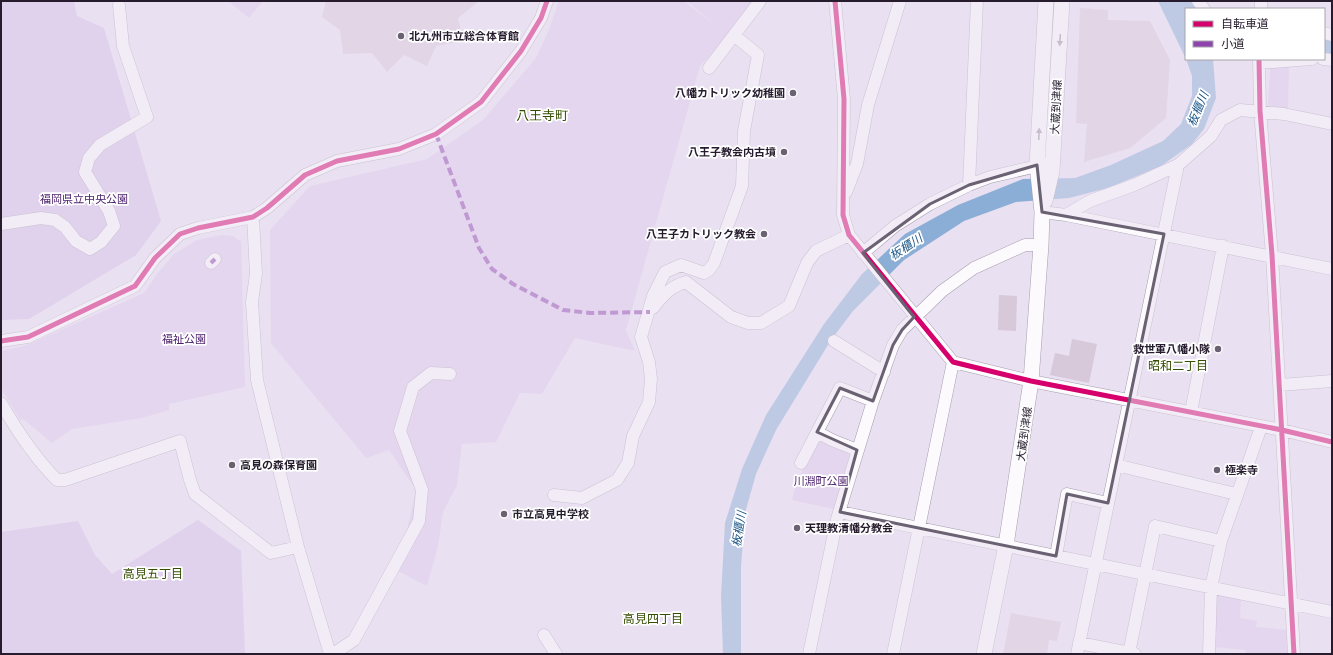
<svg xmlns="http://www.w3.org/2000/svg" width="1333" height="655" viewBox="0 0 1333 655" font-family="'Space Grotesk','Noto Sans JP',sans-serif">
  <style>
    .green { fill: #ddcaee }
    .forest { fill: #d4bee8 }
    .water { fill: #8baed6 }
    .building { fill: #d7c8da }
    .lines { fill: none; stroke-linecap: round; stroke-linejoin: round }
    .minor-casing { stroke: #a59dad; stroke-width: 13 }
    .major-casing { stroke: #a59dad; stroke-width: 16 }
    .minor { stroke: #fcfafd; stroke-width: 12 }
    .major { stroke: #fcfafd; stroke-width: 15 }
    .quiet { stroke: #8e44ad; stroke-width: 4; stroke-dasharray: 8 4; stroke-linecap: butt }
    .cycleway-casing { stroke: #fff; stroke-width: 8 }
    .cycleway { stroke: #d6006c; stroke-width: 5 }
    .oneway { fill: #9c96a0 }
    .marked { fill: none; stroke: #6a6172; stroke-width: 3; stroke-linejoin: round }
    .poi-dot { fill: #6a6172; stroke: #fff; stroke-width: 1.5 }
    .labels { text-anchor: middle; stroke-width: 3.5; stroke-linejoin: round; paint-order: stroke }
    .poi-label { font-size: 11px; font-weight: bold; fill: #261c2e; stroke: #fff; text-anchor: start }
    .street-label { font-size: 11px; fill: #261c2e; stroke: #fff }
    .park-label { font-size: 11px; fill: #4e236d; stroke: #fff }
    .water-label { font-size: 12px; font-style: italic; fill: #1e5889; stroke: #fff }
    .neighbourhood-label { font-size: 12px; fill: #344d02; stroke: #fff }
    .quarter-label { font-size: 13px; fill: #344d02; stroke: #fff }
  </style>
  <rect width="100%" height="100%" fill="#e9e0f1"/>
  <!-- green -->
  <path class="green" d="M228 1H263L249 18Z
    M559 1H684L717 27 687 1H755L729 36 700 66 626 330 635 351 575 338 542 394 520 393 496 442 462 444 457 485 443 512 438 546 427 586 398 571 416 490 389 450 366 458 271 343 270 230 310 186 427 159 483 120 536 58 548 32Z
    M1289 65 1288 109 1268 105 1270 68Z
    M222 235 232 236 241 241 245 387 169 404V410L142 418 72 429 52 443 23 419 20 420 1 388V351L27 345 144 293 157 274 174 254 197 240Z
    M818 437 853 450 834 509 792 500 796 484Z
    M1216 594 1241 599 1240 618 1257 621 1256 627 1287 630 1289 654H1245L1246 650 1215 647Z"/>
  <!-- forest -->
  <path class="forest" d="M1 1H74L77 16 104 28 161 221 136 255 29 319 1 320Z
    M198 520 241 551 245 654H1V532L78 521 95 555 112 574Z"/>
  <!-- water -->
  <path class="water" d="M1158 1H1192L1198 9H1186V59Z
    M1324 37 1332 39V58L1324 56Z
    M1186 59H1213L1216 98 1204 129 1192 144 1161 166 1108 188 1069 198 1016 202 964 221 904 260 853 311 831 340 776 430 756 474 745 513 741 567V654H723L721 596 725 523 742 469 766 415 824 324 862 274 905 234 958 205 1023 179 1075 178 1111 165 1163 141 1181 124 1192 96V76Z"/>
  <!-- building -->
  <path class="building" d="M326 1H479L458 18 463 41 436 46 427 66 404 55 387 72 372 53 343 54 340 30 322 17Z
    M1080 8 1108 10V20L1150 21 1170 60 1166 118 1130 148 1084 162 1087 124 1076 123Z
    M999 295 1017 296 1016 331 998 330Z
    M1072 339 1097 344 1089 383 1050 375 1055 353 1069 356Z
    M1011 613 1061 622 1057 641 1049 640 1047 654H1003Z"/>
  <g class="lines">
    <defs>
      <path id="minor" d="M835 1 844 99 843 215 849 235 953 362 1031 381 1282 430 1332 442
        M1198 1 1204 9
        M1261 9V1
        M1324 33 1332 35
        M1259 59 1260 111 1272 255 1294 654
        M1323 59 1332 60
        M1259 63 1312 59
        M709 68 760 1
        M969 185 977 1
        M846 192 857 164 868 105 900 1
        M1042 212 1066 215 1332 269
        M1066 215 1090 201 1134 185 1178 165 1211 136 1221 120 1240 110 1284 114 1332 124
        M253 217 256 274 252 302 257 380 298 547 330 654
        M1 224 41 218 55 220 65 227 76 241 90 249 101 242 114 226 109 211 85 172 89 158 100 145 147 117 123 46 119 5
        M863 253 895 226 930 204 969 185 990 177 1046 164
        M211 263 215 259
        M653 308C662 296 671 286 686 282L731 317 748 323H761L789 306 807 263 816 251 849 235
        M1 341 28 337 135 286 155 258 180 234 198 228 253 217 267 208 305 175 337 161 399 149 436 134 481 102 521 51 541 18 547 1
        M834 341 884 372
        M1280 385 1332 381
        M1 403C17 431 34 457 57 480H65L180 441 190 480 195 494 271 553 298 547
        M1191 412 1223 246
        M817 432 832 440 857 450
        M801 463 840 388 873 401
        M1116 465 1236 494
        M554 495 582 498 617 480 628 463 633 436 649 402 651 379 649 362 641 337 653 296 665 272 681 265 704 273 709 270 714 263 742 186 744 131 758 55 735 36
        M840 512 1332 612
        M1056 556 1067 494 1108 503
        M544 635 556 654
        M1079 643 1135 654
        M1129 653 1155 526 1221 541
        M333 654 354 640 419 521 422 490 400 431 413 387 431 373 450 374
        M809 654 837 519 873 401 893 345 902 330 942 291 974 268 1025 245H1041
        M893 654 953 362
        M1077 654 1178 165
        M1209 654 1211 588 1221 541 1261 427"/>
      <path id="major" d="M1045 201 1052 171 1062 1
        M984 654 1006 545 1031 381 1041 245 1042 212 1037 165 1046 1"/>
    </defs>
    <!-- minor casing -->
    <use href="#minor" class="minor-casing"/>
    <!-- major casing -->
    <use href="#major" class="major-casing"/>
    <!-- minor -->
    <use href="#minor" class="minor"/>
    <!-- major -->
    <use href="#major" class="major"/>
    <!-- quiet -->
    <path class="quiet" d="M436 134 479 248 492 269 513 284 563 310 590 313 650 312
      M211 263 215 259"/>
    <defs>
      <path id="cycleway" d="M835 1 844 99 843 215 849 235 953 362 1031 381 1282 430 1332 442
        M1259 59 1260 111 1272 255 1294 654
        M1 341 28 337 135 286 155 258 180 234 198 228 253 217 267 208 305 175 337 161 399 149 436 134 481 102 521 51 541 18 547 1"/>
    </defs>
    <!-- cycleway casing -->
    <use href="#cycleway" class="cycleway-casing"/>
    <!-- cycleway -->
    <use href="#cycleway" class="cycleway"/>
  </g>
  <!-- one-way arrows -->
  <defs><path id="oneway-solid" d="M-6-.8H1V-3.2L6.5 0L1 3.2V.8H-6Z"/></defs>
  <g class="oneway">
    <use href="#oneway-solid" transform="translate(1060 40) rotate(93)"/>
    <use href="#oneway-solid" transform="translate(1039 134) rotate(-87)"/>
  </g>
  <!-- marked area -->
  <path d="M0 0H1333V655H0ZM1037 165 1042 212 1164 234 1108 503 1067 494 1056 556 840 512 857 450 817 432 840 388 873 401 893 345 902 330 914 317 863 253 930 204 969 185Z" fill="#e9e0f1" fill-opacity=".55" fill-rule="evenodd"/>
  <path class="marked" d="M1037 165 1042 212 1164 234 1108 503 1067 494 1056 556 840 512 857 450 817 432 840 388 873 401 893 345 902 330 914 317 863 253 930 204 969 185Z"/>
  <!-- markers -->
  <g class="poi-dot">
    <circle cx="401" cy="36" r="4"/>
    <circle cx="793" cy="93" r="4"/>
    <circle cx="784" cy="152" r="4"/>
    <circle cx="764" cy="234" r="4"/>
    <circle cx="1218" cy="349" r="4"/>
    <circle cx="232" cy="465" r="4"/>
    <circle cx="1217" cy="470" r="4"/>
    <circle cx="504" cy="514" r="4"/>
    <circle cx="797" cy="528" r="4"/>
  </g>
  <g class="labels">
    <!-- poi labels -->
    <g class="poi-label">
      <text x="409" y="40">北九州市立総合体育館</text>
      <text x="785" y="97" text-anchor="end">八幡カトリック幼稚園</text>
      <text x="776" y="156" text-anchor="end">八王子教会内古墳</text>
      <text x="756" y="238" text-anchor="end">八王子カトリック教会</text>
      <text x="1210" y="353" text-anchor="end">救世軍八幡小隊</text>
      <text x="240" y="469">高見の森保育園</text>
      <text x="1225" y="474">極楽寺</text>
      <text x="512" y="518">市立高見中学校</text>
      <text x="805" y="532">天理教清幡分教会</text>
    </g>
    <!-- street labels -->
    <g class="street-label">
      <text transform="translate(1056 107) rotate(-87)" y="4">大蔵到津線</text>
      <text transform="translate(1024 434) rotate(-82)" y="4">大蔵到津線</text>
    </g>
    <!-- park labels -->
    <g class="park-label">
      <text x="84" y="203">福岡県立中央公園</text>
      <text x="184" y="343">福祉公園</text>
      <text x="821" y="485">川淵町公園</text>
    </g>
    <!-- water labels -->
    <g class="water-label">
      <text transform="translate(1198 109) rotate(-67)" y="4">板櫃川</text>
      <text transform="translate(906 247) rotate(-33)" y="4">板櫃川</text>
      <text transform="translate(739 529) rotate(-81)" y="4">板櫃川</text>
    </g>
    <!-- neighbourhood labels -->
    <g class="neighbourhood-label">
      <text x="1178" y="370">昭和二丁目</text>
      <text x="153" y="578">高見五丁目</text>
      <text x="653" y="623">高見四丁目</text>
    </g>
    <!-- quarter labels -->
    <g class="quarter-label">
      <text x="542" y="120">八王寺町</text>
    </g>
  </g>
  <!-- border -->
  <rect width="1333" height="655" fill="none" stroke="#261c2e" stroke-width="4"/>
  <!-- legend -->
  <rect x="1185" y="8" width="140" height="52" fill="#ffffff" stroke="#a8a4ab"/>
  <rect x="1193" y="21" width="20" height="6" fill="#d6006c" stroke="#a8a4ab"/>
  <text x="1221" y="28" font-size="12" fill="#261c2e">自転車道</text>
  <rect x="1193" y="41" width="20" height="6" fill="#8e44ad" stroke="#a8a4ab"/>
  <text x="1221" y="48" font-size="12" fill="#261c2e">小道</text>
</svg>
